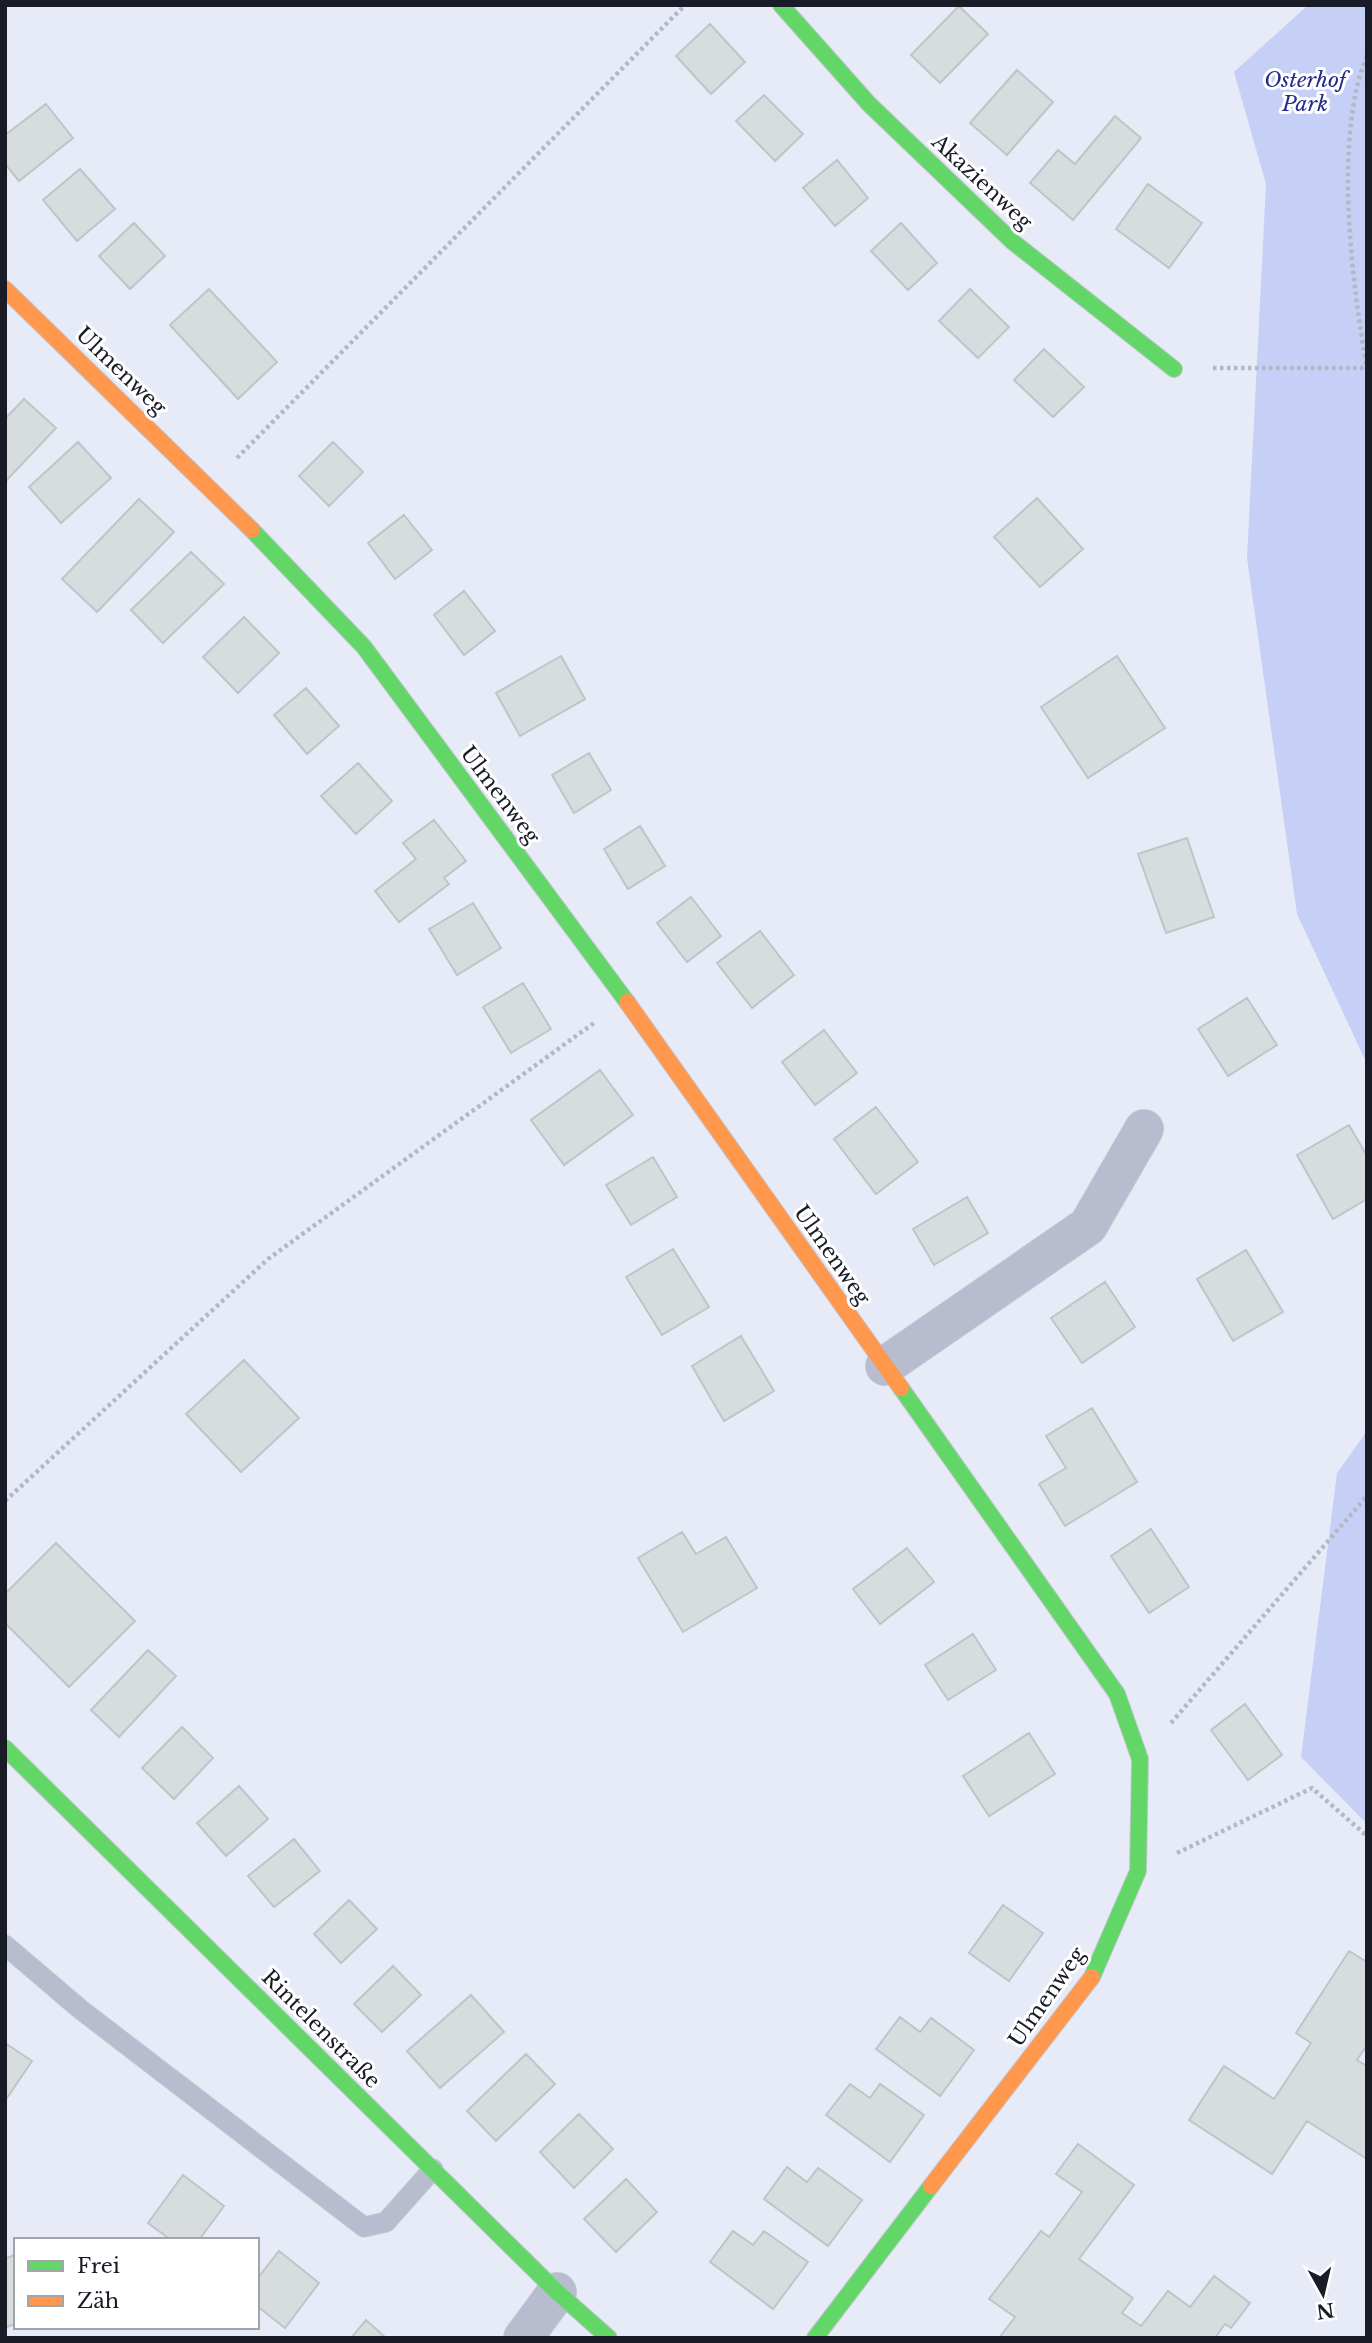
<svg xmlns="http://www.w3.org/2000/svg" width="1372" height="2343" viewBox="0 0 1372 2343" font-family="'Libre Baskerville',serif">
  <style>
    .green { fill: #c6d0f6 }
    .building { fill: #d7ddde; stroke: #bfc5c6; stroke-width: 2 }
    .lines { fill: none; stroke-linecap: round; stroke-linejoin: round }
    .lane-casing { stroke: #c4c6d1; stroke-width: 21 }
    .street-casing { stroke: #c4c6d1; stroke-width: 40 }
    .fast-casing { stroke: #c4c6d1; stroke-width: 18 }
    .slow-casing { stroke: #c4c6d1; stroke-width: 18 }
    .path { stroke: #b4b7c5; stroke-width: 4.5; stroke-dasharray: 3.5 3.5; stroke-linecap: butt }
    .lane { stroke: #b7bcce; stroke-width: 19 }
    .street { stroke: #b7bcce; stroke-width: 38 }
    .fast { stroke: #63d668; stroke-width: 16 }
    .slow { stroke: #ff974d; stroke-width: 16 }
    .labels { text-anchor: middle; stroke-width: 6; stroke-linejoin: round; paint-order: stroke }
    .park-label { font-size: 21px; font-style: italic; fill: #272b88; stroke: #fff }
    .street-label { font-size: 21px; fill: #191b26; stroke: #fff }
  </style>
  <rect width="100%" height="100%" fill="#e7ebf8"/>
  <!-- green -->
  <path class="green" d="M1308 5H1367V1064L1297 914 1247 558 1266 184 1234 72Z
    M1367 1431V1824L1301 1757 1337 1473Z"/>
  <!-- building -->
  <path class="building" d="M959 6 988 34 940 83 911 55Z
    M710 24 745 62 711 94 676 56Z
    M1017 70 1053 102 1007 155 970 123Z
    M764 95 803 134 775 161 736 121Z
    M46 104 73 138 19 181 5 164V135Z
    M1115 116 1141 138 1073 220 1030 183 1058 150 1075 164Z
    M837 160 868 198 835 226 803 188Z
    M80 169 115 209 77 241 43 200Z
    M1148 184 1202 223 1169 268 1116 229Z
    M134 223 165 256 130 289 99 256Z
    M901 223 937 263 908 290 871 251Z
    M209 289 277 362 238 399 170 325Z
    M970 289 1009 327 978 358 939 321Z
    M1044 349 1084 387 1053 417 1014 380Z
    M24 399 56 428 5 482V419Z
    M78 442 111 478 61 523 29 487Z
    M333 442 363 472 329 506 299 476Z
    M1037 498 1083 549 1040 587 994 537Z
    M139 499 174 532 97 612 62 579Z
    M404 515 432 550 395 579 368 543Z
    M191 552 224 584 163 643 131 610Z
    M464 591 495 631 464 655 434 615Z
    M244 617 279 653 238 693 203 657Z
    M561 656 585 699 520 736 496 693Z
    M1117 656 1165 728 1088 778 1041 707Z
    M306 688 339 726 307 754 274 715Z
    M589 753 611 790 574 813 552 775Z
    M358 763 392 801 356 834 321 796Z
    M434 820 466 861 444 878 449 884 399 922 375 891 416 859 403 843Z
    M640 826 665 866 628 889 604 849Z
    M1187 838 1214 917 1166 933 1138 854Z
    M691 897 721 936 687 962 657 923Z
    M473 903 501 948 457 975 429 929Z
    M760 931 794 975 752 1008 717 963Z
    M523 983 551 1029 511 1053 483 1007Z
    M1247 998 1277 1045 1228 1076 1198 1029Z
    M824 1030 857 1073 815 1105 782 1062Z
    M600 1070 633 1115 564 1165 531 1120Z
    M876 1107 918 1162 876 1194 834 1139Z
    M1349 1125 1367 1156V1199L1333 1219 1297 1155Z
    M653 1157 677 1197 631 1225 606 1185Z
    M967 1197 988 1233 934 1265 913 1229Z
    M673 1249 709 1307 662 1335 626 1277Z
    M1246 1250 1283 1312 1233 1341 1197 1279Z
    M1105 1282 1135 1327 1082 1363 1051 1318Z
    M741 1336 774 1391 724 1421 692 1366Z
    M244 1360 299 1418 241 1472 186 1414Z
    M1092 1408 1137 1482 1065 1526 1039 1484 1066 1468 1046 1436Z
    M1151 1529 1189 1587 1149 1613 1111 1556Z
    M682 1532 696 1554 726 1537 757 1588 683 1632 638 1558Z
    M56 1543 135 1621 69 1687 5 1623V1594Z
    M907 1548 934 1582 880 1624 853 1589Z
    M973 1634 996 1670 948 1700 925 1665Z
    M148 1650 176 1676 119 1737 91 1710Z
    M1245 1704 1282 1755 1248 1780 1211 1730Z
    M182 1727 213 1758 174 1799 142 1768Z
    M1029 1733 1055 1774 989 1816 963 1776Z
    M239 1786 268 1819 226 1856 197 1823Z
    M294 1839 320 1871 274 1907 248 1876Z
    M349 1900 377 1929 341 1963 314 1934Z
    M1003 1905 1043 1933 1009 1981 969 1953Z
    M1349 1951 1367 1962V2045L1357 2060 1367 2066V2159L1307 2121 1272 2174 1189 2120 1224 2066 1274 2099 1311 2043 1296 2033Z
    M393 1966 421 1995 382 2032 354 2004Z
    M471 1995 504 2032 440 2088 407 2051Z
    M900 2017 920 2032 931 2018 974 2050 940 2096 876 2049Z
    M5 2043 32 2061 5 2101Z
    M526 2054 555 2084 496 2141 467 2111Z
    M850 2084 870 2098 880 2084 924 2115 890 2162 826 2115Z
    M579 2114 613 2149 574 2188 540 2152Z
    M1078 2144 1134 2185 1079 2259 1133 2298 1122 2313 1141 2326 1168 2291 1190 2307 1214 2276 1250 2303 1231 2328 1225 2324 1215 2338H999L1015 2317 989 2299 1041 2231 1049 2237 1082 2192 1056 2174Z
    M787 2167 807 2182 818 2168 862 2200 828 2246 764 2199Z
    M183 2175 224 2206 199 2240H171L148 2223Z
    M626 2179 657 2212 616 2252 584 2219Z
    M733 2231 753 2245 764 2231 808 2262 773 2309 710 2262Z
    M279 2251 319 2283 285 2328 257 2306V2279Z
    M16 2254V2323L5 2328V2259Z
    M366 2320 386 2338H351Z"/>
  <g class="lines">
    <defs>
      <path id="lane" d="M5 1945 80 2009 364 2227 386 2222 433 2169"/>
      <path id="street" d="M885 1366 1088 1226 1144 1129
        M523 2338 557 2292"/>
      <path id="fast" d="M781 5 869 104 1013 242 1174 369
        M252 530 364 647 627 1002
        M901 1388 1117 1694 1140 1759 1138 1871 1092 1977
        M5 1748 557 2292 609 2338
        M815 2338 931 2186"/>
      <path id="slow" d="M5 289 252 530
        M627 1002 901 1388
        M931 2186 1092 1977"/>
    </defs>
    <!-- lane casing -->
    <use href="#lane" class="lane-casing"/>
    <!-- street casing -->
    <use href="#street" class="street-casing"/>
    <!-- fast casing -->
    <use href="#fast" class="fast-casing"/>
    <!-- slow casing -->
    <use href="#slow" class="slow-casing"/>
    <!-- path -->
    <path class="path" d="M1367 56C1333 135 1352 284 1367 369
      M1213 368H1366
      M237 458 685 5
      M5 1501 268 1259 594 1023
      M1171 1723 1367 1496
      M1177 1853 1312 1788 1367 1836"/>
    <!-- lane -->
    <use href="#lane" class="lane"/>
    <!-- street -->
    <use href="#street" class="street"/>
    <!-- fast -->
    <use href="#fast" class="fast"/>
    <!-- slow -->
    <use href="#slow" class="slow"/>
  </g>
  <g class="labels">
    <!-- park labels -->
    <g class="park-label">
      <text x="1305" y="87">Osterhof<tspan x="1305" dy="24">Park</tspan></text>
    </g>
    <!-- street labels -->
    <g class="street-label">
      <text transform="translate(982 182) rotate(43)" y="7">Akazienweg</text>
      <text transform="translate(121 371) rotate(44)" y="7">Ulmenweg</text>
      <text transform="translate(500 795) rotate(53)" y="7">Ulmenweg</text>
      <text transform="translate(832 1255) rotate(55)" y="7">Ulmenweg</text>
      <text transform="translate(1047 1997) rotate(-55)" y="7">Ulmenweg</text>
      <text transform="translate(321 2029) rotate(45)" y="7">Rintelenstraße</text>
    </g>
  </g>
  <!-- border -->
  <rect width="1372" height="2343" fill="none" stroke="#191b26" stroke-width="14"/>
  <!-- legend -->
  <rect x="14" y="2238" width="245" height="91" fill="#ffffff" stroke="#a3a4a8" stroke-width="2"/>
  <rect x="28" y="2261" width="35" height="10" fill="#63d668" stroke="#a3a4a8" stroke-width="2"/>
  <text x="77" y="2273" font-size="21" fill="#191b26">Frei</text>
  <rect x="28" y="2296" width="35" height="10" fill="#ff974d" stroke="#a3a4a8" stroke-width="2"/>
  <text x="77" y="2308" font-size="21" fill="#191b26">Zäh</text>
  <!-- north arrow -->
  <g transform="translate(1323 2294) rotate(172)" stroke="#ffffff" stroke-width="5" paint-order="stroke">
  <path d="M0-5L12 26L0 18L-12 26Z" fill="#191b26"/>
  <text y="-10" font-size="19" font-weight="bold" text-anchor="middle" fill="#191b26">N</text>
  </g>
</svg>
